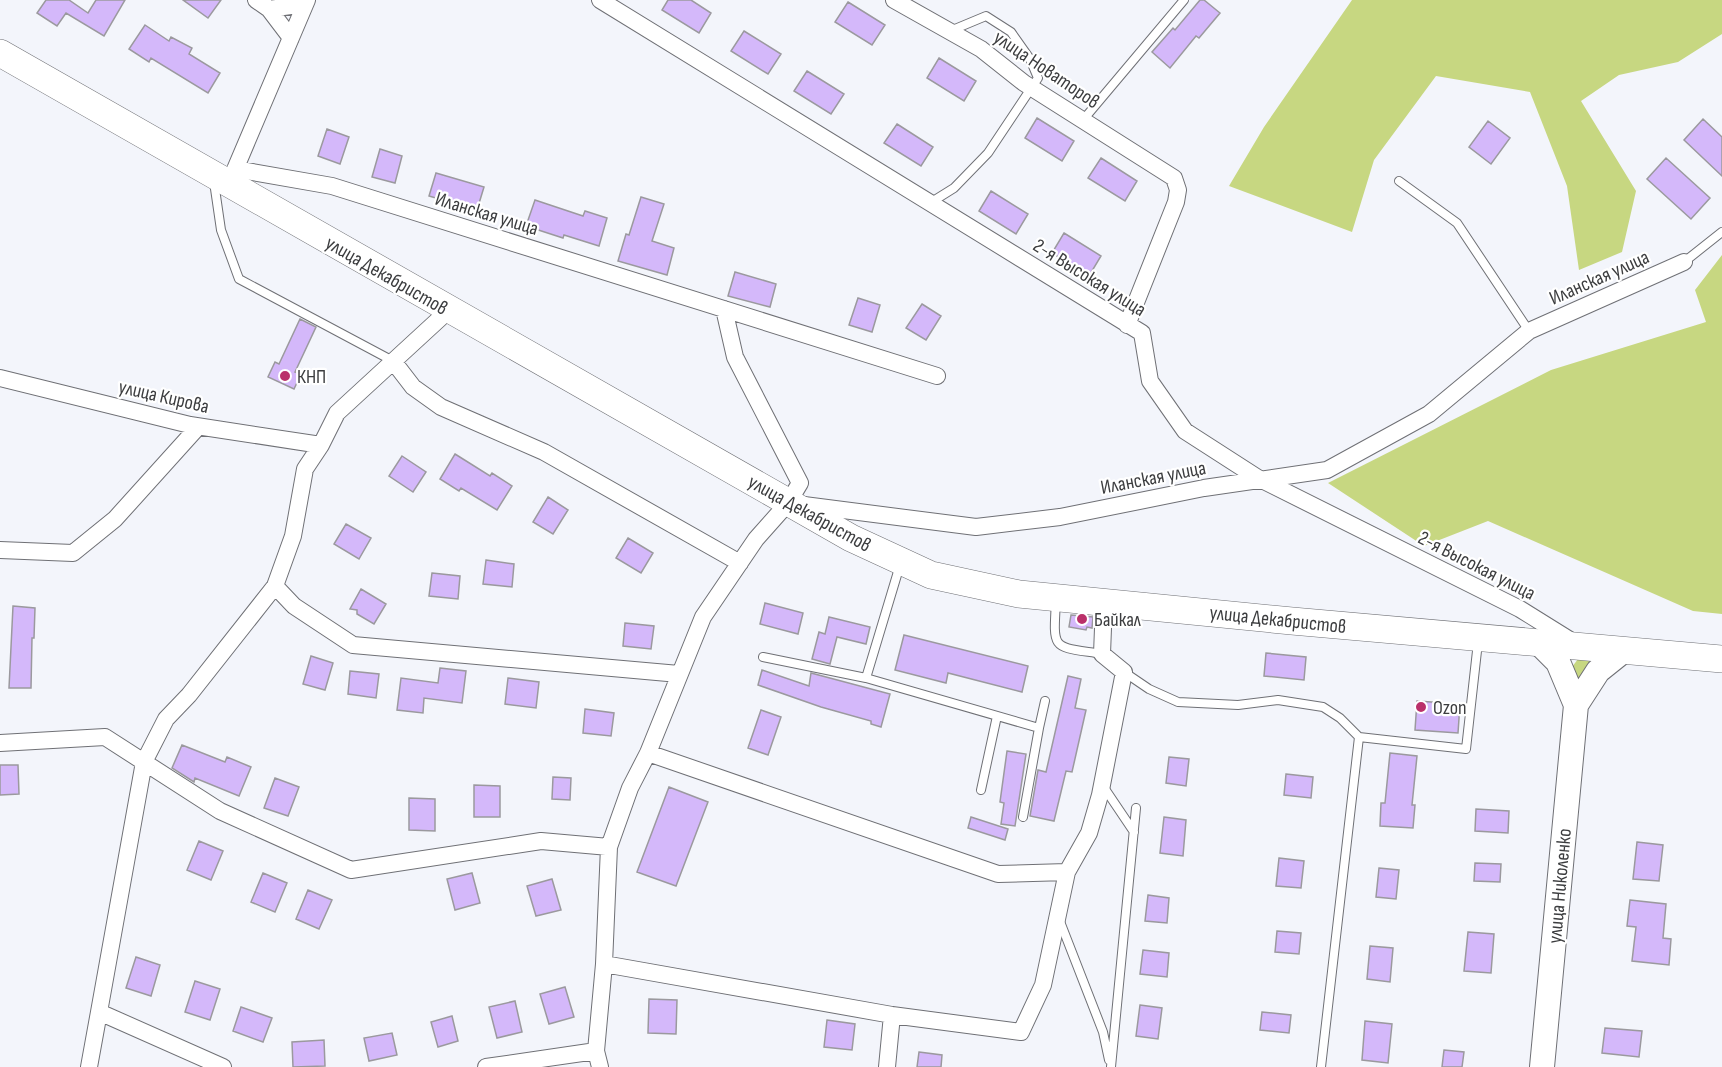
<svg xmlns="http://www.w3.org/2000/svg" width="1722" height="1067" viewBox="0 0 1722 1067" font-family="'Sofia Sans Condensed',sans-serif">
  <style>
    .green { fill: #c7d781 }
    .building { fill: #d4b8fa; stroke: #9b999e; stroke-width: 1.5 }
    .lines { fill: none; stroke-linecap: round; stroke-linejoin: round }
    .lane-casing { stroke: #6f7075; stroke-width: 10 }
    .street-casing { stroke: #6f7075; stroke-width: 18 }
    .secondary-casing { stroke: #6f7075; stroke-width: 26 }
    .primary-casing { stroke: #6f7075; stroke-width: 28 }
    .lane { stroke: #fff; stroke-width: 8 }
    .street { stroke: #fff; stroke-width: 16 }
    .secondary { stroke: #fff; stroke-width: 24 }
    .primary { stroke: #fff; stroke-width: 27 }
    .poi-dot { fill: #ba306a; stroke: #fff; stroke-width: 2 }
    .labels { text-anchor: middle; stroke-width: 4.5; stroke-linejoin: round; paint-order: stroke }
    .street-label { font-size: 20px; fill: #3c3d3f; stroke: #fff }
    .poi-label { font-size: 20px; fill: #3c3d3f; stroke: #fff; text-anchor: start }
  </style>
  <rect width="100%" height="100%" fill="#f3f5fb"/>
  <!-- green -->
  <path class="green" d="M1352 0H1722V34L1678 62 1619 75 1581 101 1636 191 1622 252 1579 270 1567 186 1530 92 1436 76 1374 160 1352 232 1229 186 1264 127Z
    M1722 255V614L1693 611 1488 521 1424 546 1328 483 1551 370 1706 322 1695 290Z
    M1578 659 1588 660 1590 663 1579 679 1577 678 1572 667Z"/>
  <!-- building -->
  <path class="building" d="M46 0H69L88 13 96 0H125L104 36 66 13 57 26 37 13Z
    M183 0H221L208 18Z
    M668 0H691L711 13 699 33 662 10Z
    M1200 0H1204L1220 13 1199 38 1196 36 1170 68 1152 52 1173 28 1175 30Z
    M848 2 885 25 872 45 835 22Z
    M145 25 169 41 171 37 192 48 189 54 220 73 208 93 151 58 149 62 129 49Z
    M744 31 781 54 768 74 731 51Z
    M939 58 976 81 964 101 927 78Z
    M807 71 844 94 831 114 794 91Z
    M1037 118 1074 141 1062 161 1025 138Z
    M1703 119 1722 137V176L1684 140Z
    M1488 121 1510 138 1491 164 1469 147Z
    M897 124 933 147 921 166 884 143Z
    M327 129 349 137 340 164 318 156Z
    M380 149 402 156 395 183 372 177Z
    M1101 158 1137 181 1125 201 1088 178Z
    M1666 158 1710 198 1691 219 1647 179Z
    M436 173 484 187 477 210 429 196Z
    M991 191 1028 214 1016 234 979 211Z
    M641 197 664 204 652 241 674 248 667 275 618 261 626 234 629 235Z
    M535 200 583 216 585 211 607 218 599 246 564 235 563 238 526 226Z
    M1064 233 1101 256 1089 276 1052 253Z
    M735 272 776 284 770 307 728 296Z
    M858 298 880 305 872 332 849 325Z
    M922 304 941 316 926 340 906 328Z
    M300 319 316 327 295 372 301 374 294 389 268 377 275 362 279 364Z
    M455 454 490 476 492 473 512 486 497 510 461 488 459 491 440 479Z
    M402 456 426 472 413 492 389 476Z
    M548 497 568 510 553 534 533 522Z
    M346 524 371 538 359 559 334 544Z
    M628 538 653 553 641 573 616 558Z
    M486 560 514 564 512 587 483 584Z
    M432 573 460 576 458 599 429 596Z
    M361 589 386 604 374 624 357 614V610L350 609Z
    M765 603 803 613 798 634 760 624Z
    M13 606 35 608 34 638H32L31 688H9Z
    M1071 615 1093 617 1092 628 1087 627 1086 630 1069 627Z
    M829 617 870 627 866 644 837 637 830 664 812 659 819 632 825 634Z
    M625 623 654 626 651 649 623 646Z
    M904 635 1028 666 1022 692 948 673 946 683 895 670Z
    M1266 653 1306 657 1304 680 1264 676Z
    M311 656 333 663 325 690 303 684Z
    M440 668 466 671 462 703 424 698 423 713 397 710 401 678 438 683Z
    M762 670 809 686 811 673 890 694 881 727 871 724V721L821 707 758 685Z
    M350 671 379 674 376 698 348 694Z
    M1068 676 1081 679 1075 708 1086 710 1072 772 1066 771 1054 821 1030 816 1038 770 1046 772Z
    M508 678 539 682 536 708 505 704Z
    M1417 701 1460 704 1458 733 1415 730Z
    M585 709 614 713 611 736 583 733Z
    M761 710 781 717 768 755 748 748Z
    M182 745 225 762 227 757 251 767 239 796 195 778 194 782 172 768Z
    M1007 751 1026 754 1015 826 1001 824 1004 803 1000 802Z
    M1390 753 1417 756 1412 805H1415L1413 828 1380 826 1381 803H1385Z
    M1169 757 1189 759 1186 786 1166 783Z
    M0 765H18L19 794 0 795Z
    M1286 774 1313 777 1311 798 1284 795Z
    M553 777 571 778 570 800 552 799Z
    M275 778 299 787 288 816 264 808Z
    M474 785 500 786V817H474Z
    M669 787 708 802 676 886 637 872Z
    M409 798 435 799V831L409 830Z
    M1476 809 1509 811 1508 833 1475 831Z
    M971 817 1008 829 1005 840 968 828Z
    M1164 817 1186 820 1183 856 1160 853Z
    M199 841 223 851 211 880 187 870Z
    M1637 842 1663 845 1659 881 1633 879Z
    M1279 858 1304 861 1301 888 1276 886Z
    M1475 863 1501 864 1500 882 1474 881Z
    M1379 868 1399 870 1396 899 1376 897Z
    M263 873 287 883 275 912 251 902Z
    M472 873 480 903 455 910 447 879Z
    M552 879 561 910 536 916 527 886Z
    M308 890 332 900 319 929 296 919Z
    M1148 895 1169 898 1167 923 1145 921Z
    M1630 900 1666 904 1663 938 1671 939 1669 965 1632 961 1636 927 1627 926Z
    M1277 931 1301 933 1299 954 1275 952Z
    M1468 932 1494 934 1491 973 1464 971Z
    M1370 946 1393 948 1390 982 1367 979Z
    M1143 950 1169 953 1167 977 1140 974Z
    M136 957 160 965 151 996 126 988Z
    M195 981 220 989 210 1020 185 1012Z
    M565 987 574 1017 549 1024 540 994Z
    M649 999 677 1000 676 1034 648 1033Z
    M515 1001 522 1032 497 1038 489 1007Z
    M1140 1005 1162 1008 1158 1039 1136 1036Z
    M241 1007 272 1018 263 1042 233 1031Z
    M1262 1012 1291 1015 1289 1033 1260 1030Z
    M452 1016 458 1041 438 1047 431 1022Z
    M827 1020 855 1024 852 1050 824 1047Z
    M1365 1021 1392 1024 1388 1063 1362 1060Z
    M1605 1028 1642 1031 1639 1057 1602 1053Z
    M392 1033 397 1055 369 1061 364 1038Z
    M324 1040 325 1066 293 1067 292 1042Z
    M1444 1050 1464 1052 1462 1067H1442Z
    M919 1052 942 1055 941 1067H917Z"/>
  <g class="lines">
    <defs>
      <path id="lane" d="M1083 120 1184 0
        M1399 181 1457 223 1529 331
        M214 182 221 230 239 279 393 361
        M930 203 954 188 988 153 1038 78 1030 59 1011 32 986 16 950 31
        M1684 262 1722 232
        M900 565 866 678 1039 728 1023 817
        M1056 601C1053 652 1052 646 1102 654
        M763 657 866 678
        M1124 672 1149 689 1178 702 1238 705 1278 700 1323 707 1340 718 1359 737 1466 749 1478 642
        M1039 728 1045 701
        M1103 786 1134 832
        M981 790 997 716
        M1059 919 1103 1032 1109 1060
        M1111 1067 1136 808
        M1321 1067 1359 737"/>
      <path id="street" d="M256 0 269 9 291 38
        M600 0 1142 333 1150 381 1185 431 1258 478 1520 609 1573 642
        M894 0 981 49 1024 83 1174 178 1178 190 1176 202 1127 325
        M269 9 305 4
        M235 169 332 186 937 376
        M231 179 307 0
        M449 310 337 413 321 445 305 469 293 536 275 586 294 606 353 645 679 674
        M393 361 413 387 441 407 544 452 740 563
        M0 378 190 425 321 445
        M804 505 976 527 1060 517 1204 488 1327 470 1429 414 1529 331 1684 262
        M0 550 73 553 115 519 198 427
        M0 743 105 737 220 811 351 870 541 841 609 847
        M1067 872 1089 833 1100 795 1124 672 1102 654 1104 602
        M604 964 892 1015 1021 1032 1043 985 1067 872 998 874 648 753
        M89 1067 99 1012
        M223 1067 99 1012 144 762 166 719 189 695 275 586
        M486 1067 596 1051
        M600 1067 596 1051 604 964 609 847 630 788 648 753 703 617 756 539 788 503 800 483 735 357 724 309
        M887 1067 892 1015"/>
      <path id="secondary" d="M1540 644 1558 662 1576 705
        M1542 1067 1576 705 1598 671 1623 651"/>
      <path id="primary" d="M0 53 851 538 931 575 1019 594 1292 621 1722 659"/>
    </defs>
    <!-- lane casing -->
    <use href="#lane" class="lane-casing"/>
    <!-- street casing -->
    <use href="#street" class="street-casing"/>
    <!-- secondary casing -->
    <use href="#secondary" class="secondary-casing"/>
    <!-- primary casing -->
    <use href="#primary" class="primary-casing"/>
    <!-- lane -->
    <use href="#lane" class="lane"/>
    <!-- street -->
    <use href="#street" class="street"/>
    <!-- secondary -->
    <use href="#secondary" class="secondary"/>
    <!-- primary -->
    <use href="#primary" class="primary"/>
  </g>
  <!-- markers -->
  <g class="poi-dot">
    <circle cx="285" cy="376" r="6"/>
    <circle cx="1082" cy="619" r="6"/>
    <circle cx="1421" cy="707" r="6"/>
  </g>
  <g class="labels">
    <!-- street labels -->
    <g class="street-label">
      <text transform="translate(1047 69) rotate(34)" y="7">улица Новаторов</text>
      <text transform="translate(487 213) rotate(17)" y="7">Иланская улица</text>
      <text transform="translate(387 275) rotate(30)" y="7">улица Декабристов</text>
      <text transform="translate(1090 277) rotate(32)" y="7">2-я Высокая улица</text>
      <text transform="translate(1599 277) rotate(-24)" y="7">Иланская улица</text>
      <text transform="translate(164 396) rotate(13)" y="7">улица Кирова</text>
      <text transform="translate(1153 477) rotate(-11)" y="7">Иланская улица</text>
      <text transform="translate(810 513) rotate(29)" y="7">улица Декабристов</text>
      <text transform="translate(1477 565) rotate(27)" y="7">2-я Высокая улица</text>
      <text transform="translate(1278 619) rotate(6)" y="7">улица Декабристов</text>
      <text transform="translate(1559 886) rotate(-85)" y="7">улица Николенко</text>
    </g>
    <!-- poi labels -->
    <g class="poi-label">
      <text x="297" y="383">КНП</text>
      <text x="1094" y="626">Байкал</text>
      <text x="1433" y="714">Ozon</text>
    </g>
  </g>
</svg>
